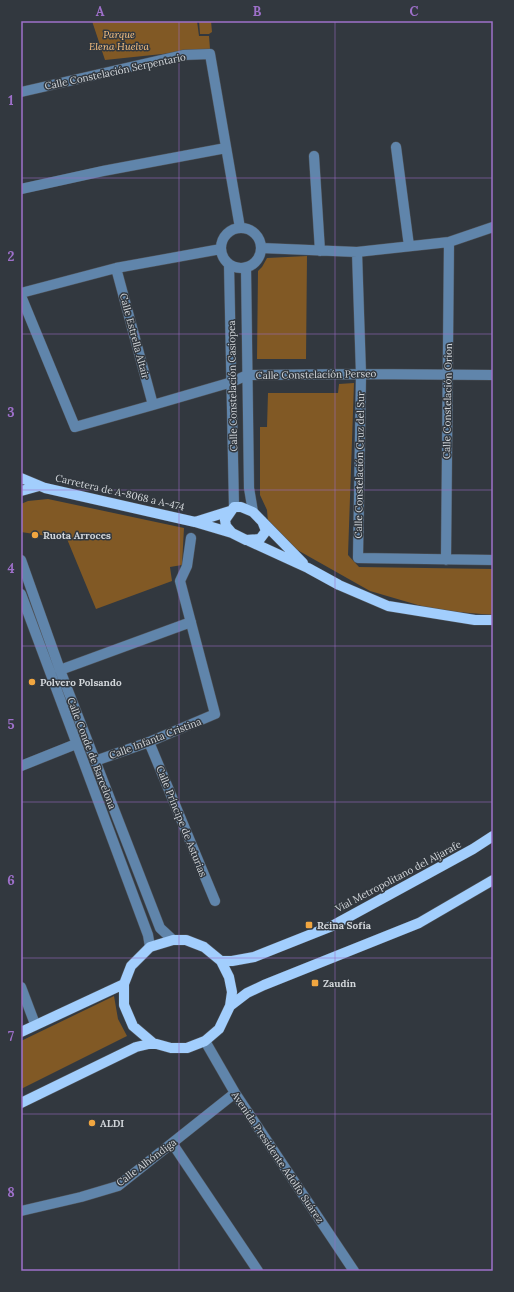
<svg xmlns="http://www.w3.org/2000/svg" width="514" height="1292" viewBox="0 0 514 1292" font-family="Lora,serif">
  <style>
    .green { fill: #815925 }
    .lines { fill: none; stroke-linecap: round; stroke-linejoin: round }
    .minor-casing { stroke: #4f545b; stroke-width: 11 }
    .major-casing { stroke: #4f545b; stroke-width: 11 }
    .minor { stroke: #6085ab; stroke-width: 10 }
    .major { stroke: #a2cefd; stroke-width: 10 }
    .grid { fill: none; stroke: #9e70ca; stroke-width: 1; stroke-opacity: 0.55 }
    .poi-dot { fill: #f1a640; stroke: #32383f; stroke-width: 1.5 }
    .labels { text-anchor: middle; stroke-width: 3; stroke-linejoin: round; paint-order: stroke }
    .park-label { font-size: 10px; font-style: italic; fill: #fac382; stroke: #32383f }
    .street-label { font-size: 10px; fill: #d2d6da; stroke: #32383f }
    .poi-label { font-size: 10px; font-weight: bold; fill: #d2d6da; stroke: #32383f; text-anchor: start }
    .neatline { fill: none; stroke: #9e70ca; stroke-width: 1.5 }
    .grid-label { font-size: 13px; text-anchor: middle; font-weight: bold; fill: #9e70ca }
  </style>
  <rect width="100%" height="100%" fill="#32383f"/>
  <!-- green -->
  <path class="green" d="M92 21H197L199 36H209L210 49 105 60Z
    M199 21H211L212 32 209 34H200Z
    M307 256 306 359H257L258 271 262 267 267 258Z
    M354 383 348 555 359 567 493 569V615L435 610 370 591 269 534 267 510 260 495V427H267L268 393H338L339 384Z
    M48 499 184 528 182 565 170 567 172 581 96 609 67 539 21 532V504L28 501Z
    M114 996 118 1019 127 1036 21 1089V1041Z"/>
  <g class="lines">
    <defs>
      <path id="minor" d="M21 92 183 55 210 54 240 228
        M396 147 409 246
        M314 156 320 251
        M21 189 103 171 226 148
        M221 248a20 20 0 1 1 40 0a20 20 0 1 1-40 0Z
        M261 248 357 252 449 242 493 227
        M357 252 361 374 358 558 493 560
        M229 264 234 507
        M246 267 249 488 253 512
        M116 268 153 405
        M21 293 116 268 221 249
        M21 296 75 427 153 405 232 382 247 375 361 374 493 375
        M21 560 60 670 160 928 173 940
        M446 560 449 242
        M21 594 148 935 150 947
        M60 670 191 622
        M149 742 215 901
        M95 761 149 742 215 714 180 581 187 566 191 538
        M21 766 76 744
        M21 987 35 1024
        M205 1041 235 1093 354 1271
        M172 1143 258 1271
        M21 1211 81 1197 118 1186 235 1093"/>
      <path id="major" d="M21 478 45 488 195 522 232 533 246 540 260 539 266 531 262 521
        M21 491 39 486
        M195 522 230 511
        M232 533 226 526 225 520 234 507H241L253 512 303 563
        M249 541 308 568 339 585 388 606 475 620H493
        M221 961H232L254 957 332 926 473 849 493 836
        M230 1006 247 993 264 985 419 923 493 880
        M21 1032 124 984
        M21 1103 136 1047 153 1043 171 1048H187L205 1041 219 1029 230 1006 232 992 229 977 221 961 204 947 186 940H173L150 947 131 966 124 984V1005L133 1026 153 1043"/>
    </defs>
    <!-- minor casing -->
    <use href="#minor" class="minor-casing"/>
    <!-- major casing -->
    <use href="#major" class="major-casing"/>
    <!-- minor -->
    <use href="#minor" class="minor"/>
    <!-- major -->
    <use href="#major" class="major"/>
  </g>
  <!-- grid -->
  <path class="grid" d="M179 21V1271M335 21V1271M21 178H493M21 334H493M21 490H493M21 646H493M21 802H493M21 958H493M21 1114H493"/>
  <!-- markers -->
  <g class="poi-dot">
    <circle cx="35" cy="535" r="4"/>
    <circle cx="32" cy="682" r="4"/>
    <rect x="305" y="921" width="8" height="8" rx="2"/>
    <rect x="311" y="979" width="8" height="8" rx="2"/>
    <circle cx="92" cy="1123" r="4"/>
  </g>
  <g class="labels">
    <!-- park labels -->
    <g class="park-label">
      <text x="119" y="38">Parque<tspan x="119" dy="12">Elena Huelva</tspan></text>
    </g>
    <!-- street labels -->
    <g class="street-label">
      <text transform="translate(115 71) rotate(-12)" y="4">Calle Constelación Serpentario</text>
      <text transform="translate(135 336) rotate(75)" y="4">Calle Estrella Altair</text>
      <text transform="translate(316 374) rotate(-1)" y="4">Calle Constelación Perseo</text>
      <text transform="translate(232 386) rotate(-91)" y="4">Calle Constelación Casiopea</text>
      <text transform="translate(447 401) rotate(-89)" y="4">Calle Constelación Orion</text>
      <text transform="translate(359 465) rotate(-89)" y="4">Calle Constelación Cruz del Sur</text>
      <text transform="translate(120 492) rotate(13)" y="4">Carretera de A-8068 a A-474</text>
      <text transform="translate(155 738) rotate(-21)" y="4">Calle Infanta Cristina</text>
      <text transform="translate(92 753) rotate(69)" y="4">Calle Conde de Barcelona</text>
      <text transform="translate(182 821) rotate(68)" y="4">Calle Príncipe de Asturias</text>
      <text transform="translate(398 876) rotate(-28)" y="4">Vial Metropolitano del Aljarafe</text>
      <text transform="translate(278 1157) rotate(56)" y="4">Avenida Presidente Adolfo Suárez</text>
      <text transform="translate(146 1162) rotate(-37)" y="4">Calle Alhóndiga</text>
    </g>
    <!-- poi labels -->
    <g class="poi-label">
      <text x="43" y="539">Ruota Arroces</text>
      <text x="40" y="686">Polvero Polsando</text>
      <text x="317" y="929">Reina Sofía</text>
      <text x="323" y="987">Zaudín</text>
      <text x="100" y="1127">ALDI</text>
    </g>
  </g>
  <!-- border -->
  <rect width="514" height="1292" fill="none" stroke="#32383f" stroke-width="44"/>
  <rect x="22" y="22" width="470" height="1248" class="neatline"/>
  <g class="grid-label">
    <text x="100" y="16">A</text>
    <text x="257" y="16">B</text>
    <text x="414" y="16">C</text>
    <text x="11" y="105">1</text>
    <text x="11" y="261">2</text>
    <text x="11" y="417">3</text>
    <text x="11" y="573">4</text>
    <text x="11" y="729">5</text>
    <text x="11" y="885">6</text>
    <text x="11" y="1041">7</text>
    <text x="11" y="1197">8</text>
  </g>
</svg>
